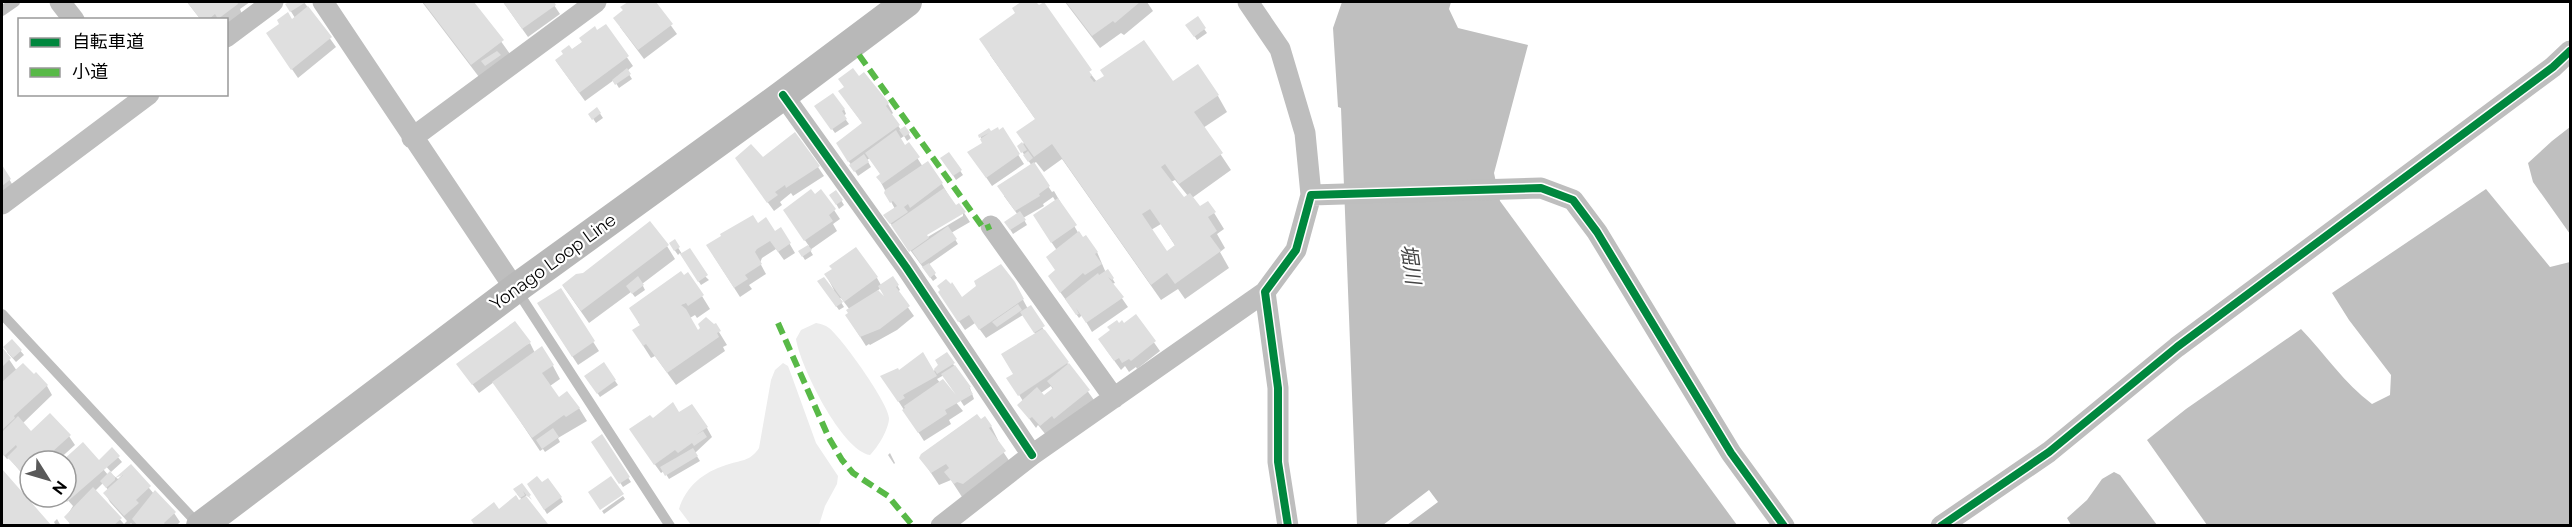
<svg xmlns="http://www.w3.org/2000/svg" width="2572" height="527" viewBox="0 0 2572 527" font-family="Raleway,'Noto Sans JP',sans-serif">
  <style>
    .green { fill: #ececec }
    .water { fill: #bfbfbf }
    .shadow { fill: #0003; fill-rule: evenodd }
    .building { fill: #dfdfdf; fill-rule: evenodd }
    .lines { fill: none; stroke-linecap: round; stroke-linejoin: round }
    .service { stroke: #bebebe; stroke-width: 10 }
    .minor { stroke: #bebebe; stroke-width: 21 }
    .secondary { stroke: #b8b8b8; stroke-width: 30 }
    .quiet { stroke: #58b947; stroke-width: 6; stroke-dasharray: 12 6; stroke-linecap: butt }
    .cycleway-casing { stroke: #fff; stroke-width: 11 }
    .cycleway { stroke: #00873e; stroke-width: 8 }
    .labels { text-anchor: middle; stroke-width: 4.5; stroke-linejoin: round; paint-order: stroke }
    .street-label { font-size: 18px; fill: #000; stroke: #fff }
    .water-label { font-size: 20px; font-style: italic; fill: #444; stroke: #fff }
  </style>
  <rect width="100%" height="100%" fill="#fff"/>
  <!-- green -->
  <path class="green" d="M816 323C821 324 825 325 829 328 842 338 889 404 889 418 889 429 878 447 870 455 842 451 800 366 796 339L801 330Z
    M783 363 788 366 791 374 816 443 838 476 837 484 825 506 819 525H691L679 509C686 486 704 472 726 465 740 460 750 462 759 448L771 380 775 370Z"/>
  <!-- water -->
  <path class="water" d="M1342 2H1451L1449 9 1458 28 1528 45 1494 173 1500 201 1737 525H1407L1438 502 1429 490 1383 525H1357L1341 108 1338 107 1333 28Z
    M2570 127V234L2533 182 2528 163 2552 141Z
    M2486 189 2550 267 2570 262V525H2207L2147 440 2186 409 2301 329C2325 354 2344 383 2372 404L2390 395 2391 375 2349 320 2332 293Z
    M2114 472 2120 475 2157 525H2071L2067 518 2087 500 2102 479Z"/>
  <!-- shadow -->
  <path class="shadow" d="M187 2H250L240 9 242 14 226 26V20H201Z
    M292 2H304L336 47 298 78 274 43 295 18 287 5Z
    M422 2H473L510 54 479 77Z
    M503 2H552L560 14 528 37Z
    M630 2H654L677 34 644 59 620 27 624 11 622 8Z
    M1024 2H1034L1097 82 1172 83 1218 96 1227 112 1203 128 1231 170 1192 198 1200 208 1208 203 1224 229 1217 234 1225 248 1220 252 1229 268 1185 299 1178 289 1161 300 1062 159 1044 172 1036 162 1033 164 1052 192 1054 191 1080 236 1097 252 1106 273 1108 271 1115 283 1112 284 1128 307 1092 332 1082 315 1079 318 1055 285 1056 249 1040 225 1056 202 1053 197 1043 204 1044 206 1023 218 1027 225 1013 234 1006 223 1018 215 1004 196 1032 166 1019 147 1024 143 1018 133 1036 120 990 55 1017 14 1014 8ZM1175 180 1188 196 1184 199 1171 182ZM1161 224 1176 247 1166 253 1151 230Z
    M1065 2H1147L1153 11 1124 35 1121 33 1100 48Z
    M1197 19 1207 33 1197 40 1190 29Z
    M605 26 633 66 627 71 632 79 619 88 614 80 585 101 556 61Z
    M864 74 888 104 893 113 891 115 901 130 905 128 911 138 907 141 904 136 900 139 905 147 909 145 923 167 942 184 956 208 959 205 970 222 951 233 958 244 928 265 937 278 933 281 888 220 895 209 878 177 881 175 870 158 867 160 871 167 858 176 843 152 863 124 846 101 858 78ZM963 212V216L921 241 919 238Z
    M597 109 603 118 596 123 590 114Z
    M844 109 846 114 843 116 849 124 835 133 819 111Z
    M1002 129 1024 164 992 186 975 161 984 144 980 136 988 130 991 133Z
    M949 154 963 175 956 180 942 158Z
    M762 159 818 167 824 176 793 196 791 193 780 202 782 205 774 211 742 167Z
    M2 167 15 189 2 198Z
    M836 192 844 205 839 209 831 195Z
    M834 210 840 219 833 224 837 231 810 250 813 255 805 260 800 252 809 246 790 219Z
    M758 225 774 233 781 229 795 253 784 260 776 249 762 258 760 263 766 274 749 285 752 289 740 297 713 255Z
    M674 241 682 254 709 280 701 285 680 253 678 255 673 248Z
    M667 246 675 259 642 284 645 290 635 297 631 292 589 323 563 286Z
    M826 275 877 278 881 285 893 278 900 290 897 292 914 316 897 330 870 345 869 344 866 346 852 324 850 310 841 298 839 299 844 307 839 310 822 286 834 290ZM881 288 886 296 882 298 877 291Z
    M1014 283 1028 309 1030 307 1045 332 1094 400 1046 435 1038 425 1036 428 1019 405 1023 401 1014 387 1015 374 1003 355 1036 335 1023 315 986 338 975 323 965 330 945 301 962 299ZM1051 386 1053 390 1044 396 1041 393Z
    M560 290 599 351 578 365 544 313Z
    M702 296 710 309 697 318 695 315 690 318 698 332H719L727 345 723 347 725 351 676 385 655 356 651 358 642 344 641 326 638 322Z
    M1136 317 1160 351 1137 369 1136 367 1129 372 1125 366 1121 370 1105 348 1119 325 1124 326Z
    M12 341 24 355 16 362 7 352Z
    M530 343 535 353 553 366 560 379 550 386 559 399 579 408 587 421 558 438 560 442 545 452 543 449 540 451 494 382 479 393 464 373Z
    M2 349 17 371 47 386 52 395 23 423 30 432 69 436 75 445 57 461H30V483L9 458 7 459 2 453Z
    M946 354 970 388 974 399 964 406 944 375 937 379 963 411 949 420 951 424 924 441 888 385 899 372 934 371Z
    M603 364 618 385 600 397 589 380Z
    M679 414 707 428 712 437 695 453 700 461 669 479 664 471 661 473 636 438 652 420Z
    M981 421 991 426 998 440 996 441 1012 465 962 497 951 480 939 485 921 458Z
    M601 436 631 482 623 487 593 442Z
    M83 444 108 475 110 473 118 479 131 466 154 494 174 513 180 522 176 526H133L131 523 129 526H71L66 517 73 506 65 497 66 461H64ZM103 483 108 490 105 493 110 502 127 521 124 524 95 491Z
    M112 450 122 462 111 472 104 464Z
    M890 453 895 463 894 464 888 455Z
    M2 472 50 526H2Z
    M521 485 532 500 527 495 525 497 547 526H476L522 500 517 494Z
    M533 491 561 498 563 502 547 514Z
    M623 496 625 499 604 514 602 511Z
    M57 519 61 526H56L54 522Z"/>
  <!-- building -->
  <path class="building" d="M187 2H237L238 4 218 19 215 14 208 20H201Z
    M289 2H306L290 12 285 4Z
    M423 2H474L504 40 471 65Z
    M503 2H554L556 5 522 29Z
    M628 2H656L673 24 638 50 613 18 623 10 620 7Z
    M1021 2H1036L1039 5 1044 2 1092 70 1089 72 1092 75 1090 77 1094 82 1104 76 1100 70 1144 40 1173 81 1198 64 1219 95 1194 112 1223 153 1179 184 1165 164 1161 167 1184 197 1190 193 1200 206 1208 201 1216 212 1208 217 1217 231 1210 236 1221 251 1175 284 1167 273 1151 285 1052 144 1034 157 1016 132 1035 119 979 39 1015 13 1012 8ZM1150 209 1175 245 1167 251 1142 214Z
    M1066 2H1140L1115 23 1113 21 1092 36Z
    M308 6 332 37 291 70 266 33 279 24 277 20 288 12 292 19Z
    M1198 16 1206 28 1194 37 1185 25Z
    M606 24 629 56 579 93 555 60 563 54 561 51 569 45 572 49 582 42 579 38 595 26 597 30Z
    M497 51 501 55 485 66 481 61Z
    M627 68 631 74 615 85 612 80Z
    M853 68 859 76 864 72 889 103 886 106 900 125 848 162 836 143 862 123 838 91 844 87 838 79Z
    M833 93 845 109 842 111 847 119 831 130 814 106Z
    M597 107 601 113 592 120 588 114Z
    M905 126 910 133 904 137 899 130Z
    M998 127 999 130 1003 127 1020 154 986 178 967 152 982 143 980 139 989 133 979 138 978 135 989 128 991 131Z
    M896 130 905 145 909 142 920 157 882 184 876 177 880 174 865 153Z
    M795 132 820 166 786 188 785 185 775 192 778 195 767 203 735 158 751 144 763 157Z
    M1022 142 1027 150 1021 153 1017 146Z
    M1028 151 1033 158 1028 162 1023 155Z
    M949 152 962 170 953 176 940 158Z
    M864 154 869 162 854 172 849 165Z
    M928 161 943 183 910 208 908 204 904 207 908 212 890 224 883 215 897 206 893 201 890 203 884 193 885 190Z
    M1034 162 1050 186 1039 194 1040 196 1015 211 997 186Z
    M2 165 11 179 2 186Z
    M944 188 956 205 959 203 966 212 927 235 929 238 909 252 891 225Z
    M811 189 815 194 821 189 836 209 829 215 833 221 804 241 783 210Z
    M836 190 843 200 836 205 829 195Z
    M1058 198 1077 225 1051 243 1033 215Z
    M1020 211 1026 220 1010 230 1004 222Z
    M753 215 758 223 766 217 775 231 781 227 791 243 778 252 770 241 757 249 755 252 762 264 745 275 748 279 734 288 706 245 721 236 720 234Z
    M650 221 669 245 581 311 562 285 576 274 583 273Z
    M948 226 957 239 921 264 912 251Z
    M1079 231 1083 237 1086 235 1098 252 1095 254 1102 264 1085 275 1083 273 1060 293 1048 276 1055 270 1046 257Z
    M675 239 680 247 674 251 669 243Z
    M808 245 812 250 802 257 798 251Z
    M856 247 878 277 844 302 824 274 832 269 829 266Z
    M690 248 708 275 698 282 680 254Z
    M929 263 936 273 930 278 922 267Z
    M1001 264 1015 282 1024 299 979 330 969 315 958 322 938 292 940 290 937 286 946 279 951 284 952 282 962 297 976 286 974 281Z
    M1108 269 1114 278 1112 280 1108 277 1124 297 1086 323 1076 308 1079 314 1076 315 1065 299 1098 273 1099 275Z
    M681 271 684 275 688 272 704 295 688 306 686 303 681 305 686 309 698 330 700 328 698 324 706 317 714 324 716 323 721 331 717 333 719 337 667 373 646 344 643 346 632 330 640 325 629 308Z
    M638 276 644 285 632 294 626 286Z
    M893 276 899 285 896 287 910 306 880 329 860 337 845 315 848 313 846 310 878 290 884 296 878 286Z
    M824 277 843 302 836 307 817 281Z
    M561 288 595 341 572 357 537 303Z
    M1018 304 1022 310 997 327 992 322Z
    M1031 305 1045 326 1034 333 1020 312Z
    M1136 314 1156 341 1131 361 1129 359 1122 363 1119 358 1114 361 1098 339 1110 330 1107 327 1117 320 1119 323 1122 320 1124 323Z
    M515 321 531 342 472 385 456 364Z
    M1042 329 1045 330 1069 362 1018 396 1006 378 1013 374 1001 354Z
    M12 339 22 350 13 358 3 347Z
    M542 346 554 365 542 373 559 397 567 391 580 408 566 417 564 415 532 438 492 382Z
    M2 347 11 358 2 367Z
    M923 352 937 376 903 395 905 398 898 402 880 376 898 368 899 370Z
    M947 352 955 363 937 374 934 369 938 365 935 360Z
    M604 362 616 380 597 394 584 376Z
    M23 363 34 374 36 372 48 385 14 416 15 418 2 430V382Z
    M1069 363 1090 390 1054 419 1052 416 1040 426 1032 417 1029 419 1017 405 1037 387 1044 395 1053 388 1047 381Z
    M955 365 971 387 969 388 973 394 945 410 947 414 918 433 902 410 905 408 904 406 943 379 956 395 941 374Z
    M673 402 679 412 692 404 708 427 696 435 703 431 707 437 694 446 692 443 678 453 675 450 654 465 629 429 650 415 653 418Z
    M50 413 71 435 42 461H30V472L26 477 7 457 17 447 16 445 4 456 2 453V432L18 416 31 431Z
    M977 414 981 419 985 416 992 426 989 428 1006 451 963 484 957 482 954 484 944 472 949 468 946 464 931 473 919 458 921 454Z
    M553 428 559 437 542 449 536 440Z
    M602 434 630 477 619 484 591 442Z
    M83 442 99 460 112 447 120 456 67 502 63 497H66V461H62Z
    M693 448 698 456 665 476 660 467Z
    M131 464 151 486 136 500 139 503 124 516 103 493 123 475 115 478Z
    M2 469 52 526 2 524Z
    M110 471 115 477V480L106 488 100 481Z
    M537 476 542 482 548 478 562 497 544 510 527 484Z
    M611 476 624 494 600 510 588 492Z
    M522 483 531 495 528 497 523 491 525 495 520 498 513 489Z
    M93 487 122 518 113 526H72L64 517Z
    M155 490 176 512 164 523 166 526H138L132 519Z
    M516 495 519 500 526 496 548 524 475 526 471 520 494 502 499 509Z"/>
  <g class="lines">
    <!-- service -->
    <path class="service" d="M2 11 15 2
      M516 289 670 526
      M2 314 199 525"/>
    <!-- minor -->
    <path class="minor" d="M60 2 74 20
      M323 2 515 289
      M226 37 273 2
      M783 95 906 267 1032 455
      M412 138 596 2
      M1311 195 1541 188 1573 200 1597 232 1731 453 1784 526
      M2 204 149 94
      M991 226 1114 398
      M1265 292 1278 388V462L1288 526
      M941 526 1032 455 1265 292 1296 250 1311 195 1305 133 1280 49 1248 2
      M1941 526 2049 452 2177 347 2553 67 2570 51"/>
    <!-- secondary -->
    <path class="secondary" d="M201 526 515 289 783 95 907 2"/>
    <!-- quiet -->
    <path class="quiet" d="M859 55 984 229 991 226
      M778 323 829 438 842 460 853 473 888 496 913 526"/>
    <defs>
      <path id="cycleway" d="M783 95 906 267 1032 455
        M1288 526 1278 462V388L1265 292 1296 250 1311 195 1541 188 1573 200 1597 232 1731 453 1784 526
        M1941 526 2049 452 2177 347 2553 67 2570 51"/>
    </defs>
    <!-- cycleway casing -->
    <use href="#cycleway" class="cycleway-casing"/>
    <!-- cycleway -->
    <use href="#cycleway" class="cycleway"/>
  </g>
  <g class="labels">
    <!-- street labels -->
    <g class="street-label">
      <text transform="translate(553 262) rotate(-36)" y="6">Yonago Loop Line</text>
    </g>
    <!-- water labels -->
    <g class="water-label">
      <text transform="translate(1411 264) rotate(82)" y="7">堀川</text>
    </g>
  </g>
  <!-- border -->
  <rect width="2572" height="527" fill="none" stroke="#000000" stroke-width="6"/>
  <!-- legend -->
  <rect x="18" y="18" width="210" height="78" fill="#ffffff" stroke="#999999" stroke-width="1.5"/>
  <rect x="30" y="38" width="30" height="9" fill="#00873e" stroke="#999999" stroke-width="1.5"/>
  <text x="72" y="48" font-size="18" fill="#000000">自転車道</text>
  <rect x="30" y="68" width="30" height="9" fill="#58b947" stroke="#999999" stroke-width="1.5"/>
  <text x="72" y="78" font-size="18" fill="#000000">小道</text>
  <!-- north arrow -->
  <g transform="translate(48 479) rotate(127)"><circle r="28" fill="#ffffff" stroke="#999999" stroke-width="1.5"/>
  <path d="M0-4.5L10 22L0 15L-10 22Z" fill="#595959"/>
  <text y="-9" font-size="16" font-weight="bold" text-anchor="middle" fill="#000000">N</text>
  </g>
</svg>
